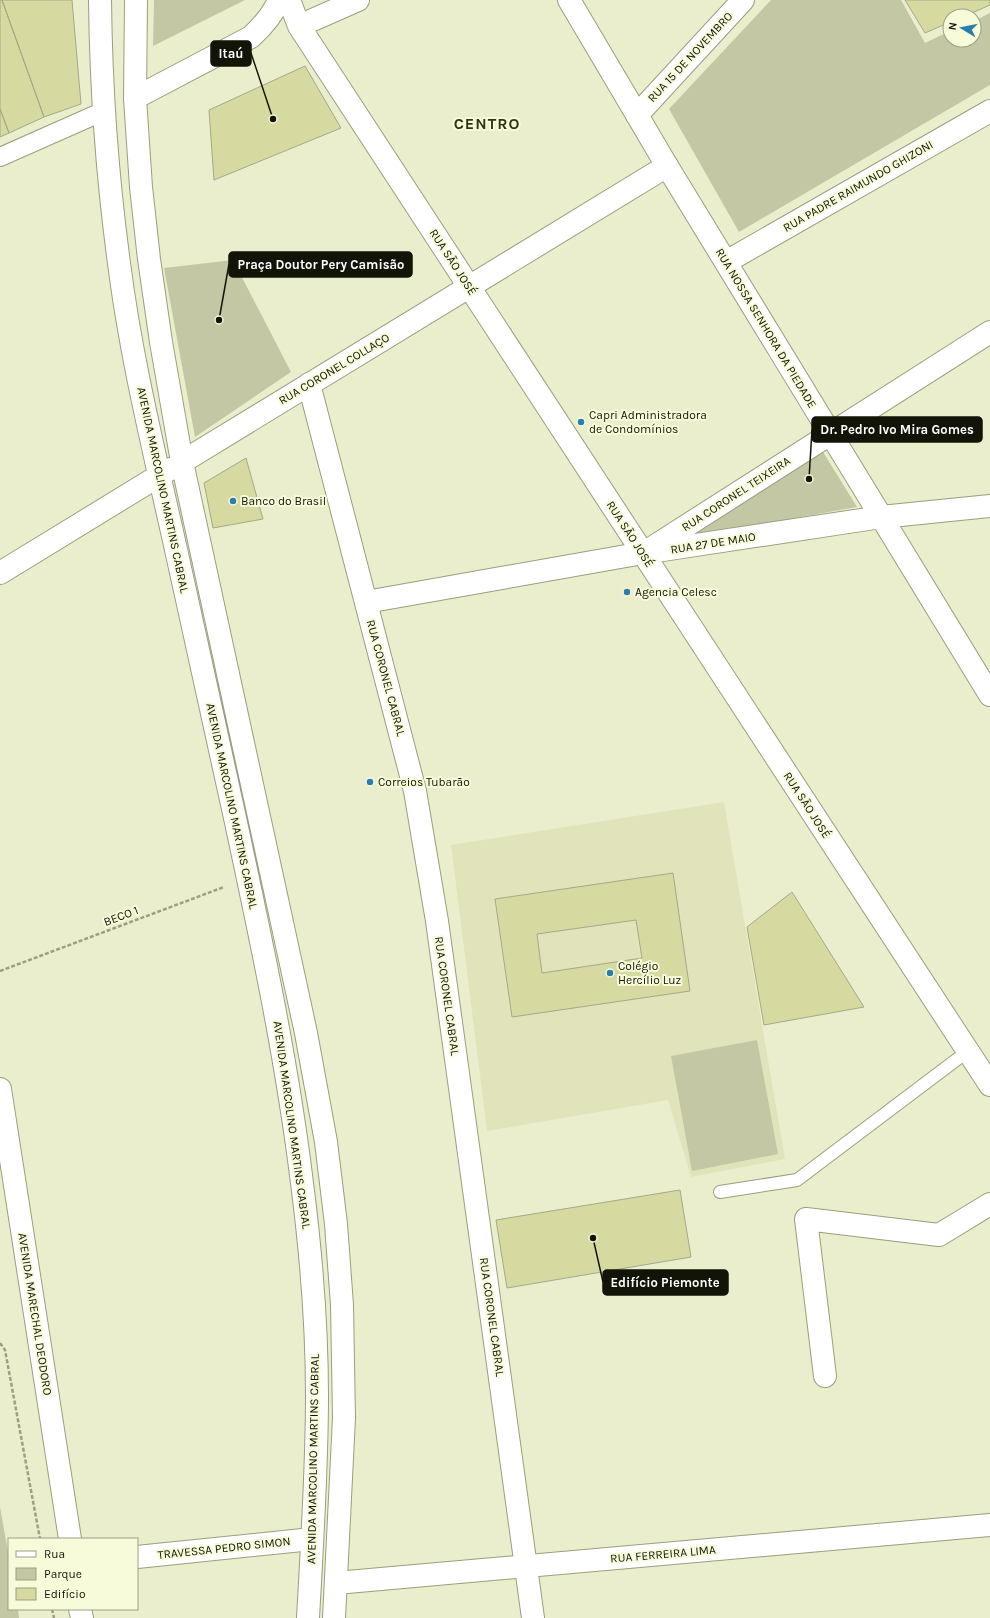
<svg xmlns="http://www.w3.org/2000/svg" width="990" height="1618" viewBox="0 0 990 1618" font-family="Karla,sans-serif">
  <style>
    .built { fill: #e1e4bb }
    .green { fill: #c4c7a3 }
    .building { fill: #d6daa1; stroke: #a5a888; fill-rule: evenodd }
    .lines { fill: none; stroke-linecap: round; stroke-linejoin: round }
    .service-casing { stroke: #9b9e7e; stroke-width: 14 }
    .pedestrian-casing { stroke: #9b9e7e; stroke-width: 20 }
    .minor-casing { stroke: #9b9e7e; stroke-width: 24 }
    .tertiary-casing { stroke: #9b9e7e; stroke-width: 24 }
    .secondary-casing { stroke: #9b9e7e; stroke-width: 24 }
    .primary-casing { stroke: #9b9e7e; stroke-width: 24 }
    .path { stroke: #9c9e85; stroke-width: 2.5; stroke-dasharray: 4 2; stroke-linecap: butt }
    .service { stroke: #fff; stroke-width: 12 }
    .pedestrian { stroke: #fff; stroke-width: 18 }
    .minor { stroke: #fff; stroke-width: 22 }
    .tertiary { stroke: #fff; stroke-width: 22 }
    .secondary { stroke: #fff; stroke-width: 22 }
    .primary { stroke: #fff; stroke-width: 22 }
    .poi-dot { fill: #287ead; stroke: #f8fbd9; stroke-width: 1.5 }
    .labels { text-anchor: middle; stroke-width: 4; stroke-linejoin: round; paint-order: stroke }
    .street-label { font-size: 12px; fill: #131408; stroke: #f8fbd9 }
    .poi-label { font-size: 12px; fill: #131408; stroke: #f8fbd9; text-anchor: start }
    .district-label { font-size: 16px; font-weight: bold; letter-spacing: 1px; fill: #313217; stroke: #f8fbd9 }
    .leader { fill: none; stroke: #131408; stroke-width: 1.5 }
    .callout-dot { fill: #131408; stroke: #f8fbd9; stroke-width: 1.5 }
    .callout { fill: #131408; stroke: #131408; stroke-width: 1.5 }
    .callout-label { font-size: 13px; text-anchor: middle; font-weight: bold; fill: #fff }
  </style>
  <rect width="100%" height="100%" fill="#ebeecc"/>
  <!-- built -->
  <path class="built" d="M724 802 785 1159 691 1177 668 1100 487 1131 451 845Z"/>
  <!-- green -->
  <path class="green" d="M154 0H245L153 46Z
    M771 0H901L925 43 950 31V40H974V21L990 13V85L739 232 669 109Z
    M233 260 291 372 195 437 164 268Z
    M823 452 857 507 687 537Z
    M757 1040 778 1154 692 1171 671 1056Z
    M0 1507 9 1558V1609H18L19 1618H0Z"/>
  <!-- building -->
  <path class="building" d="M0 0H2L44 117 9 133 0 109Z
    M2 0H72L81 104 44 117Z
    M905 0H990V5L965 16H950V22L925 33Z
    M305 66 341 128 214 180 209 110Z
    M0 109 9 133 0 137Z
    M246 458 263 519 213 528 204 483Z
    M673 873 690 991 512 1017 495 899ZM636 920 642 958 542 973 537 934Z
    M792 892 864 1007 764 1025 747 927Z
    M680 1190 691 1257 507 1288 496 1220Z"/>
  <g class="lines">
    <defs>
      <path id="service" d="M720 1192 797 1180 968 1051"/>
      <path id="pedestrian" d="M0 157 104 111"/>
      <path id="minor" d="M667 166 990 695
        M726 262 990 111
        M650 549 990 332
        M366 602 643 553 881 517 990 506
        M825 1376 806 1219 939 1235 990 1204
        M137 1557 312 1539
        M336 1583 990 1525"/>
      <path id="tertiary" d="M289 0 299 26 990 1085
        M569 0 637 115
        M299 26 358 0
        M135 98 251 37C263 26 273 15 279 0
        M309 384 415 791 437 921 533 1618"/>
      <path id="secondary" d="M182 462 667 166 637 115 743 0
        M0 1089 70 1539
        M80 1609 82 1618"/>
      <path id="primary" d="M100 0C101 88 107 175 119 263 131 358 154 451 175 545 195 636 215 727 235 818 261 939 287 1060 302 1183 311 1253 317 1325 317 1396 317 1470 312 1544 308 1618
        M136 0 135 98 141 187 149 259 161 342 182 462 306 1033 326 1142 336 1224 342 1305 344 1418 334 1618
        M0 573 170 469"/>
    </defs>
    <!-- service casing -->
    <use href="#service" class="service-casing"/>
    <!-- pedestrian casing -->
    <use href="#pedestrian" class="pedestrian-casing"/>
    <!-- minor casing -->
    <use href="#minor" class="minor-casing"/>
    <!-- tertiary casing -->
    <use href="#tertiary" class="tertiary-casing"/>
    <!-- secondary casing -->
    <use href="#secondary" class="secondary-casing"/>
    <!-- primary casing -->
    <use href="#primary" class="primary-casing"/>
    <!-- path -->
    <path class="path" d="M0 971 224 887
      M0 1343 5 1350 40 1539
      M52 1609 54 1618"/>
    <!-- service -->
    <use href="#service" class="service"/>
    <!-- pedestrian -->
    <use href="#pedestrian" class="pedestrian"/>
    <!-- minor -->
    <use href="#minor" class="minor"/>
    <!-- tertiary -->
    <use href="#tertiary" class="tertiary"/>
    <!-- secondary -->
    <use href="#secondary" class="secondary"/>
    <!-- primary -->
    <use href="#primary" class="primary"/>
  </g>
  <!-- markers -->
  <g class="poi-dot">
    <circle cx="581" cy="422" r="4"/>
    <circle cx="233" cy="501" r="4"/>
    <circle cx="627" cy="592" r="4"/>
    <circle cx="370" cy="782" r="4"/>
    <circle cx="610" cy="973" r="4"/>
  </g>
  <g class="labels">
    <!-- street labels -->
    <g class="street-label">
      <text transform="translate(690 57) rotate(-47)" y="4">RUA 15 DE NOVEMBRO</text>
      <text transform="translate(858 186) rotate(-30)" y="4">RUA PADRE RAIMUNDO GHIZONI</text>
      <text transform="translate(453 262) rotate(57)" y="4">RUA SÃO JOSÉ</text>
      <text transform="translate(766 328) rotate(59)" y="4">RUA NOSSA SENHORA DA PIEDADE</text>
      <text transform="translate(334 369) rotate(-31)" y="4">RUA CORONEL COLLAÇO</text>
      <text transform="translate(163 490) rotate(78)" y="4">AVENIDA MARCOLINO MARTINS CABRAL</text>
      <text transform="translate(736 494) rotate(-33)" y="4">RUA CORONEL TEIXEIRA</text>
      <text transform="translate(630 534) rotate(57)" y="4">RUA SÃO JOSÉ</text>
      <text transform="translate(713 543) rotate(-9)" y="4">RUA 27 DE MAIO</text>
      <text transform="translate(386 678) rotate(75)" y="4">RUA CORONEL CABRAL</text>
      <text transform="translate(807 805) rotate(57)" y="4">RUA SÃO JOSÉ</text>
      <text transform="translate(232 806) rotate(78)" y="4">AVENIDA MARCOLINO MARTINS CABRAL</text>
      <text transform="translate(121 916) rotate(-21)" y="4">BECO 1</text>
      <text transform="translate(447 996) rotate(82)" y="4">RUA CORONEL CABRAL</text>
      <text transform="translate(292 1125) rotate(82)" y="4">AVENIDA MARCOLINO MARTINS CABRAL</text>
      <text transform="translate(35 1314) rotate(81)" y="4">AVENIDA MARECHAL DEODORO</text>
      <text transform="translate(492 1317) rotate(82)" y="4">RUA CORONEL CABRAL</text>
      <text transform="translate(313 1459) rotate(-89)" y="4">AVENIDA MARCOLINO MARTINS CABRAL</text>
      <text transform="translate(224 1548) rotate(-6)" y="4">TRAVESSA PEDRO SIMON</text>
      <text transform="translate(663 1554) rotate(-5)" y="4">RUA FERREIRA LIMA</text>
    </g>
    <!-- poi labels -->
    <g class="poi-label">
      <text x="589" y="419">Capri Administradora<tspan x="589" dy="14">de Condomínios</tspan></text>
      <text x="241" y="505">Banco do Brasil</text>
      <text x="635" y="596">Agencia Celesc</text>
      <text x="378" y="786">Correios Tubarão</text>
      <text x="618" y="970">Colégio<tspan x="618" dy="14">Hercílio Luz</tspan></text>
    </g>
    <!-- district labels -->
    <g class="district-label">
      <text x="487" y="129">CENTRO</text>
    </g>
  </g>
  <!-- callouts -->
  <path class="leader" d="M273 119L251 53M219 320L229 264M809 479L812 430M593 1238L603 1282"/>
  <g class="callout-dot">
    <circle cx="273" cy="119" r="4"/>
    <circle cx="219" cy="320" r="4"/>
    <circle cx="809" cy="479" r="4"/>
    <circle cx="593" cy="1238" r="4"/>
  </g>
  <g class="callout">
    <rect x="211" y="41" width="40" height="25" rx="4"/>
    <rect x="229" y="252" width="183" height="25" rx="4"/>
    <rect x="812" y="417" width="170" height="25" rx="4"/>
    <rect x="603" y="1270" width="125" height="25" rx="4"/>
  </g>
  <g class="callout-label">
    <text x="231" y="58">Itaú</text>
    <text x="321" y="269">Praça Doutor Pery Camisão</text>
    <text x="897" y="434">Dr. Pedro Ivo Mira Gomes</text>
    <text x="665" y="1287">Edifício Piemonte</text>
  </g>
  <!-- legend -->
  <rect x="8" y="1538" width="130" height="72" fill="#f8fbd9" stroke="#9c9f85"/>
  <rect x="16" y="1551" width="20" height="6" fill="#ffffff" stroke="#9c9f85"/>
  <text x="44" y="1558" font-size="12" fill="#131408">Rua</text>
  <rect x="16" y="1568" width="20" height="12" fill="#c4c7a3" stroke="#9c9f85"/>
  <text x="44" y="1578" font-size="12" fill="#131408">Parque</text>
  <rect x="16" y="1588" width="20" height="12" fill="#d6daa1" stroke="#9c9f85"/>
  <text x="44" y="1598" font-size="12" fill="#131408">Edifício</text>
  <!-- north arrow -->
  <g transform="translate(962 28) rotate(280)"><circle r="19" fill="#f8fbd9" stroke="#9c9f85"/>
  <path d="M0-3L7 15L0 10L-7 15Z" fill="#287ead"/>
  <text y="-6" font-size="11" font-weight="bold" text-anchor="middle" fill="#131408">N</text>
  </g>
</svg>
